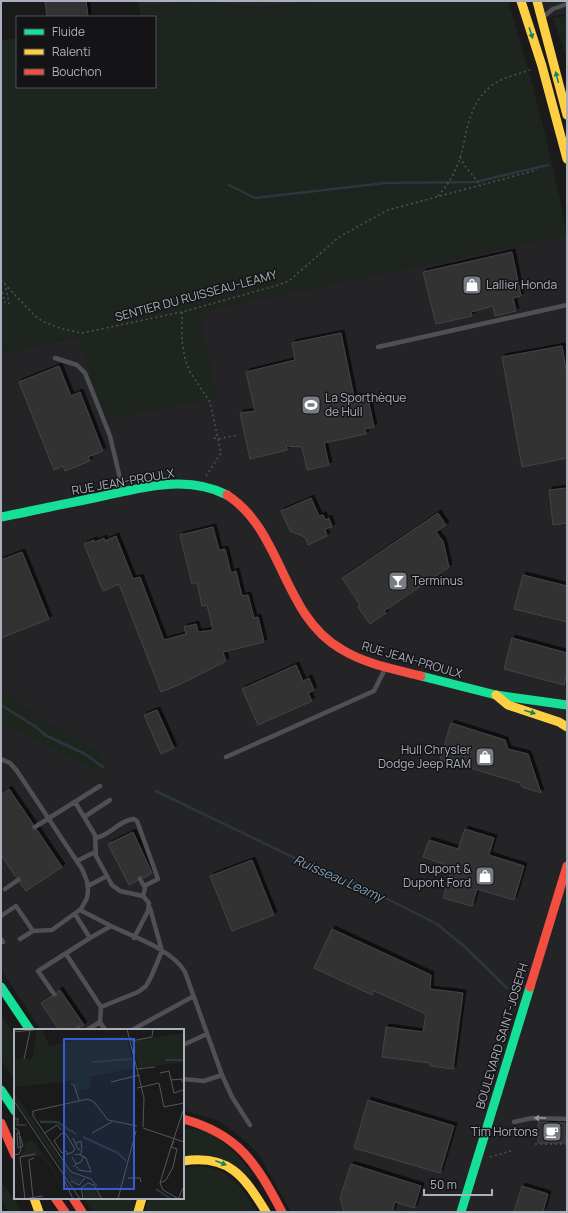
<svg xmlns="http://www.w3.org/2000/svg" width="568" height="1213" viewBox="0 0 568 1213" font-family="Manrope,sans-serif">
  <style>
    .built { fill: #242427 }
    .green { fill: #1e251f }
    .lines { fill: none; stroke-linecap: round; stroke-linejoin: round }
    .stream { stroke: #2c363e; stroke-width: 2.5 }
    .building { fill: #323233; stroke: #434447; filter: url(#shadow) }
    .path { stroke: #505155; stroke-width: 1.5; stroke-dasharray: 2 3; stroke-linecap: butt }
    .lane { stroke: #4e5054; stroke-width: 4.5 }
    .fast { stroke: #16e098; stroke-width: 9 }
    .slow { stroke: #ffcf43; stroke-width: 9 }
    .jam { stroke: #f24e42; stroke-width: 9 }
    .oneway { fill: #15845e }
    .oneway2 { fill: #8f949d }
    .labels { text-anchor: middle; stroke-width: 3; stroke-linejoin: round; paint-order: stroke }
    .poi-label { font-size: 12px; fill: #abb1bc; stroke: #141417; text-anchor: start }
    .street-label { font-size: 12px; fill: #abb1bc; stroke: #141417 }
    .water-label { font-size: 13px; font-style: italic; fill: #81a0b8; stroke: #141417 }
    .inset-river { fill: none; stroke: #2c363e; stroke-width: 2 }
    .inset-road { fill: none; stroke: #54565b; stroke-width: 1 }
    .view { fill: #325dd4; fill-opacity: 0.15; stroke: #325dd4; stroke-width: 2 }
    .inset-edge { fill: none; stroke: #abb1bc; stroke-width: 2 }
  </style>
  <defs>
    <filter id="shadow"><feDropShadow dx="3" dy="-3" stdDeviation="0" flood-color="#0009"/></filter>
  </defs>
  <rect width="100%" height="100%" fill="#1a1a1b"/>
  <!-- built -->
  <path class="built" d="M138 1H316L260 8 196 1 139 7Z
    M537 1H567V13L542 19Z
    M567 235V1212H291L259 1155 247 1142 220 1121 183 1110V1030H41L1 970V353Z"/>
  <!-- green -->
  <path class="green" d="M196 1 260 8 316 1H508C532 78 552 156 567 235L199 312 217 398 107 419 76 337 1 353V40L17 38V87H155V17H140L139 7Z
    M567 15V59L553 18Z
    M1 690 35 714 99 753C105 760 106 766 103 775L5 724 1 727Z
    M1 1014 15 1035V1080L1 1060Z
    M189 1129C217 1129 239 1156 254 1176L250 1178 183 1155V1130Z
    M194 1166C232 1169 238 1182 257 1212H145L149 1198H183V1169Z
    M1 1182 16 1201 21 1212H9L1 1200Z
    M83 1198H136L133 1212H93Z"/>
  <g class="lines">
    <!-- stream -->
    <path class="stream" d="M229 185 255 198 385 183 475 182 548 165
      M1 705 36 727 45 735 85 754 103 767
      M156 791 342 881 358 884 437 924 465 947 507 988"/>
  </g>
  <!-- building -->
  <path class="building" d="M45 1H86L88 17H47Z
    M512 252 521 296 513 298 516 311 495 316 493 306 471 312 472 316 436 324 423 272Z
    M341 333 354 397 358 396 359 400 368 399 374 427 365 429 366 434 324 443 329 465 307 470 302 447 286 446 287 450 250 459 240 413 255 411 246 372 295 360 292 343Z
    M562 346 567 376V458L522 467 502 357Z
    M59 366 71 396 80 392 103 451 88 457 90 461 65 471 63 466 54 470 19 382Z
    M567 488V523L553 525 549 490Z
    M311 498 319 516 323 515 326 520 329 518 332 527 325 529 327 536 308 545 305 537 290 531 281 511Z
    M438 513 446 525 436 532 443 541 449 567 384 611 386 613 370 624 358 607 360 605 342 578Z
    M213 527 219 550 225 549 231 573 236 571 242 596 248 595 254 618 258 617 264 642 223 652 226 661 181 684 161 692 119 584 103 591 84 544 94 540 95 542 104 538 105 541 116 536 133 579 140 577 164 640 186 634 184 627 196 624 198 632 213 630 207 605 202 606 197 582 192 584 180 535Z
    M22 552 49 619 1 638V560Z
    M523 575 567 586V622L514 609Z
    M512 638 567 653V673L564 685 504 669Z
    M296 665 303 681 309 678 314 690 308 693 312 701 258 725 242 689Z
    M157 710 174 748 161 754 144 715Z
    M451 723 505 740 508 749 528 754 541 793 522 787 520 783 440 759Z
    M9 789 33 824 32 829 37 830 62 867 26 891 20 883 21 878 16 877 1 855V795Z
    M465 829 494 838 489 855 524 866 514 900 477 889 472 906 443 898 452 867 423 857 429 840 458 849Z
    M133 832 152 873 144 878 139 876 137 881 129 885 108 844Z
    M252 860 274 915 232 931 210 876Z
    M332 929 431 975 430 989 463 993 453 1069 430 1066V1063L382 1057 386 1027 423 1032 426 1014 374 991 372 995 314 968Z
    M60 990 84 1025 81 1027 77 1025 74 1030H59L41 1003 51 996 56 997 57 992Z
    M368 1100 454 1126 440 1173 354 1148Z
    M538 1122 565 1123V1143H538Z
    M351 1164 421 1186 414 1208 395 1202 392 1212H344L340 1198Z
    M522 1186 548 1194 543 1212H514Z"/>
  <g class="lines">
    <!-- path -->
    <path class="path" d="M460 157 465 166 481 186
      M438 196C452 181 460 163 464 142 469 119 473 99 494 84 504 77 519 74 530 70
      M1 280 34 315 42 321 62 329 82 333 182 312 275 286 289 281 339 237 388 210 537 170
      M5 283 9 304
      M1 287 5 303
      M182 312V341L185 359 190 372 210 402 221 453 206 476
      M214 438 218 439 238 435
      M535 1144H566
      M490 1157 511 1151"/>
    <!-- lane -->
    <path class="lane" d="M543 17 553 9 567 4
      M378 347 567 305
      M55 358 77 365 85 373 110 436 123 491
      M226 757 374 691 386 667
      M1 759 10 763 17 771 82 869 87 881 88 891 87 898 81 909 52 930 33 931 20 939
      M75 802 95 835 96 856 112 885 120 891 143 896 149 903 148 911 134 938
      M84 817 110 800
      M35 827 100 786
      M96 838C110 835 120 820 134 819L137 821 158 879 144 886
      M77 861 95 852
      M140 879 145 888 143 896
      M88 886 107 876
      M5 889 18 880
      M80 910 111 926
      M1 916 16 906 33 931
      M90 938 111 926C134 937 173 950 185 972L222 1075 204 1081 183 1079
      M1 939 3 942
      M66 954 101 1007 100 1022 87 1030
      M54 994 38 971 90 938 75 914
      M101 1007 138 992 146 986 151 977 162 951 150 908
      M100 1022 105 1030
      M78 1029 79 1030
      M132 1030 194 996
      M183 1045 207 1034
      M222 1075 232 1097 250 1125
      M514 1122 532 1118 567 1119"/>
    <!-- fast -->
    <path class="fast" d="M1 517C32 511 63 504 94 498 137 489 186 473 227 495
      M421 676 496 695 567 705
      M1 987 30 1030
      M1 1090 15 1111
      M461 1212 530 987"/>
    <!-- slow -->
    <path class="slow" d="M521 1 542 66 567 159
      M537 1 567 115
      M496 695 508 705 559 722 567 727
      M183 1161C229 1154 244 1176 266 1212
      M34 1198 39 1212
      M138 1212 142 1198"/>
    <!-- jam -->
    <path class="jam" d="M227 495C283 531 282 615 341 649 365 664 394 669 421 676
      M530 987 567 866
      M183 1119C239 1134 256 1163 282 1212
      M1 1123 15 1155
      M55 1198 65 1212
      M73 1198 82 1212"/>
  </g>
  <!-- one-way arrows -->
  <defs><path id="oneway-solid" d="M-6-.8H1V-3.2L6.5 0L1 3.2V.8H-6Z"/></defs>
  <g class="oneway">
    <use href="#oneway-solid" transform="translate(531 33) rotate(72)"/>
    <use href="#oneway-solid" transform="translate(557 77) rotate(-104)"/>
    <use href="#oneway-solid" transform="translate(530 712) rotate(18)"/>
    <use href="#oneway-solid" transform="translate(221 1163) rotate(21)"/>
  </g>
  <use class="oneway2" href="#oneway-solid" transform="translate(540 1118) rotate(-179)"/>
  <!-- icons -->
  <defs>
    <symbol id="shop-square" viewBox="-11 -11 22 22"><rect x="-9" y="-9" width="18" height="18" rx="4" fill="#787c84" stroke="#141417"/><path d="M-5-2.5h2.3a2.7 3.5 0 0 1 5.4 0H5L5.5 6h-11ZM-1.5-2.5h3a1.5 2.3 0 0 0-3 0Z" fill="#fff"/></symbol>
    <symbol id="stadium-square" viewBox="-11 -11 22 22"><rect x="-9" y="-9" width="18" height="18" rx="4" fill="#787c84" stroke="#141417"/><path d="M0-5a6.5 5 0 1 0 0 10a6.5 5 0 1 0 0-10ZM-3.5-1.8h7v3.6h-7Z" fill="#fff"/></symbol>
    <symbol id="bar-square" viewBox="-11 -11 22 22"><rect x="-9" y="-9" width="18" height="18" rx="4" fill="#787c84" stroke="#141417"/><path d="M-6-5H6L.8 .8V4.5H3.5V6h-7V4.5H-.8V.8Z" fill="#fff"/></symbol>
    <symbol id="cafe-square" viewBox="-11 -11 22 22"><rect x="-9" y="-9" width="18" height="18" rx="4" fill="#787c84" stroke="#141417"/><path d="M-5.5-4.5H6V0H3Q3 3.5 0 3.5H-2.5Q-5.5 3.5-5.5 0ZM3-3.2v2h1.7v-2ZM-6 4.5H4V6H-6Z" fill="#fff"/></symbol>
  </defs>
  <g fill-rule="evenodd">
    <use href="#shop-square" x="461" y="274" width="22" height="22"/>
    <use href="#stadium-square" x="300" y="394" width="22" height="22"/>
    <use href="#bar-square" x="387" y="570" width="22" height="22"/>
    <use href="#shop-square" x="474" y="746" width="22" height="22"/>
    <use href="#shop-square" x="474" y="865" width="22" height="22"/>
    <use href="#cafe-square" x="541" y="1121" width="22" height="22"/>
  </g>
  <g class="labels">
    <!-- poi labels -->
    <g class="poi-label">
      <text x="486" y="289">Lallier Honda</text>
      <text x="325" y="402">La Sporthèque<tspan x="325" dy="14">de Hull</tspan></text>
      <text x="412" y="585">Terminus</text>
      <text x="471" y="754" text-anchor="end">Hull Chrysler<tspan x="471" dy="14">Dodge Jeep RAM</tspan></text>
      <text x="471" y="873" text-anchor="end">Dupont &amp;<tspan x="471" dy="14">Dupont Ford</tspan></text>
      <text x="538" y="1136" text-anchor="end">Tim Hortons</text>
    </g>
    <!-- street labels -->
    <g class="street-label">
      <text transform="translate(196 296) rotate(-15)" y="4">SENTIER DU RUISSEAU-LEAMY</text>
      <text transform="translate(123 482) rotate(-10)" y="4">RUE JEAN-PROULX</text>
      <text transform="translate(412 660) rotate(16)" y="4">RUE JEAN-PROULX</text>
      <text transform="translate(502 1036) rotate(-73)" y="4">BOULEVARD SAINT-JOSEPH</text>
    </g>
    <!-- water labels -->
    <g class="water-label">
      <text transform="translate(339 878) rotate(24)" y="5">Ruisseau Leamy</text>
    </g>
  </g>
  <!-- overview -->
  <g transform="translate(14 1029)">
    <rect width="170" height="170" fill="#1a1a1b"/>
    <path d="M28 0 35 17 67 10 112 7 120 39 75 48 77 59 63 62 59 52 0 58V30H18L23 1ZM170 4V33L125 39 118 12ZM0 64 57 146 70 151 67 154 57 152 53 146 0 70ZM25 90 46 92 62 106 50 100 48 101 43 95 26 94ZM19 112 37 136 57 170 29 127 5 129 11 119V113ZM78 156 87 170H70L69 158Z" fill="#1e251f"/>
    <path class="inset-river" d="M151 31H169M78 33 118 30M0 90H4L3 96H12M26 93H43L62 105M69 108 104 124 112 132M142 160 157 170"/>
    <path class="inset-road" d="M113 0 130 69 129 98M0 3 27 0M117 12 138 8 139 0M10 30 16 2M123 40 141 38M146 44 155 42 160 64 169 61M157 51 168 50V53M97 53 126 46M57 54 60 56 65 71M123 59 145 54 150 78 170 74M0 72 66 170M0 98 5 102 7 121 5 125 0 126M129 99 170 113M5 104H3L4 119 9 117 6 107M31 104 43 96 47 101M78 104 98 93M59 109 64 120 68 122 66 126M160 112 157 118 170 79M62 114 67 112 68 120M157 118 163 120 159 138 152 151 146 154ZM52 126 59 123 61 120 52 105 48 104 40 112 48 124 52 122 54 125M61 126 64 125 72 129 77 143 65 141 62 137M58 128 62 135 59 138M62 135 67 133 70 127M49 148 59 170M114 149H126L127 153M57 152 65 156 71 149M146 154 149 161 163 169M83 157 77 150 57 143 19 87V82L74 70 80 73 94 91 123 97M19 169 15 131 20 129M10 170 29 167M11 170 6 128 21 125M69 170 67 159 74 154 80 156 88 170M104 170 122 102M164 170 170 157"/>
    <path class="view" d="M50 10H120V160H50Z"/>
    <rect width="170" height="170" class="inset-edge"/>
  </g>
  <!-- border -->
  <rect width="568" height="1213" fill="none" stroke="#abb1bc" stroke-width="4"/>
  <!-- legend -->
  <rect x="16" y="16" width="140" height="72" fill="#141417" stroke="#505359"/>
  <rect x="24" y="29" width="20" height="6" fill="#16e098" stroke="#505359"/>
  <text x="52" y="36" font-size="12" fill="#abb1bc">Fluide</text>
  <rect x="24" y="49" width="20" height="6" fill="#ffcf43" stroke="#505359"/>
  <text x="52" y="56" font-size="12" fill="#abb1bc">Ralenti</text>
  <rect x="24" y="69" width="20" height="6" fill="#f24e42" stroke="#505359"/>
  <text x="52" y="76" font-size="12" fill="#abb1bc">Bouchon</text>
  <!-- scale -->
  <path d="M424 1189v6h68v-6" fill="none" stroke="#abb1bc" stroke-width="2"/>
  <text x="430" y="1189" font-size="12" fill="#abb1bc" stroke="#141417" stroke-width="3" paint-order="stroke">50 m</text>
</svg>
